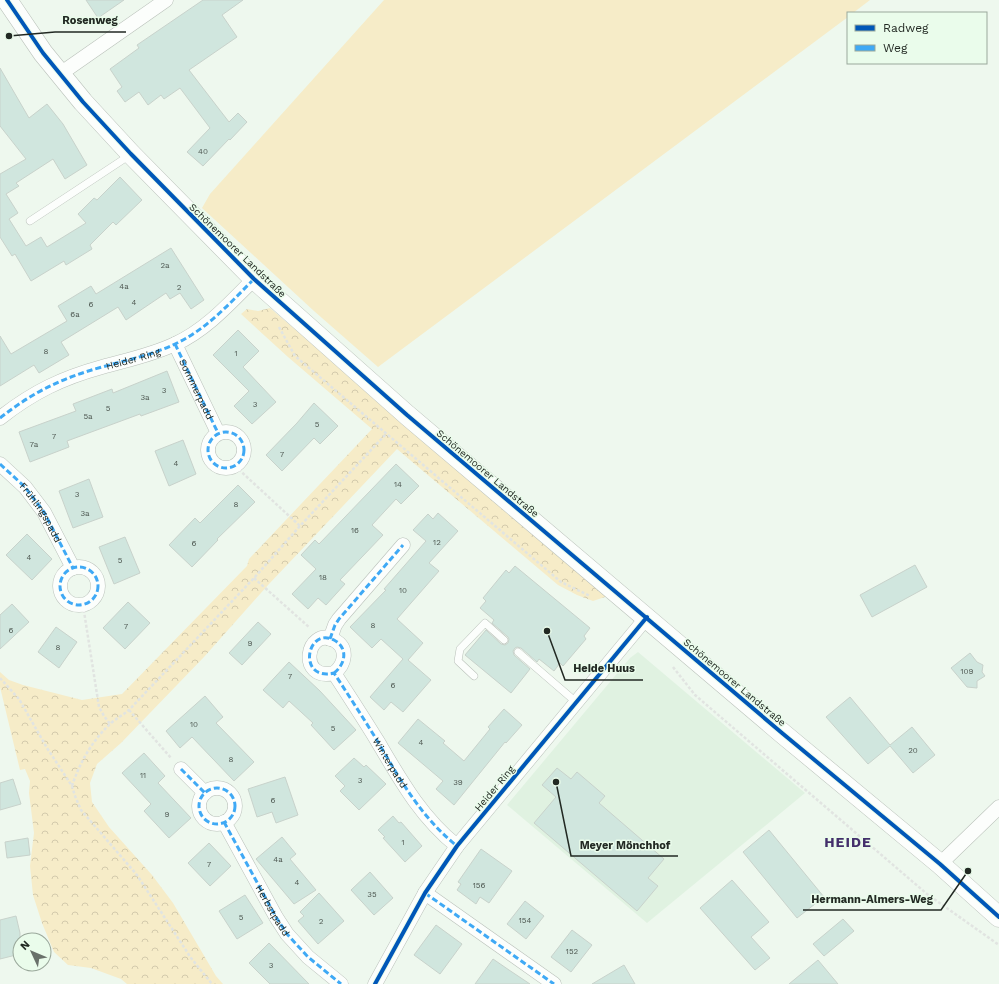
<svg xmlns="http://www.w3.org/2000/svg" width="999" height="984" viewBox="0 0 999 984" font-family="'Work Sans',sans-serif">
  <style>
    .built { fill: #e0f2e1 }
    .green { fill: #f6ecc8 }
    .park { fill: url(#park-crowns) }
    .building { fill: #d0e6de; stroke: #c8d2cb }
    .lines { fill: none; stroke-linecap: round; stroke-linejoin: round }
    .lane-casing { stroke: #bac1ba; stroke-width: 8 }
    .street-casing { stroke: #bac1ba; stroke-width: 15 }
    .secondary-casing { stroke: #bac1ba; stroke-width: 21 }
    .path { stroke: #e1e4e1; stroke-width: 2.5; stroke-dasharray: 3 2; stroke-linecap: butt }
    .lane { stroke: #fcfefc; stroke-width: 7 }
    .street { stroke: #fcfefc; stroke-width: 14 }
    .secondary { stroke: #fcfefc; stroke-width: 20 }
    .quiet { stroke: #3fa9f5; stroke-width: 3; stroke-dasharray: 6 3; stroke-linecap: butt }
    .cycleway-casing { stroke: #eafceb; stroke-width: 6 }
    .cycleway { stroke: #0057b8; stroke-width: 4 }
    .labels { text-anchor: middle; stroke-width: 3; stroke-linejoin: round; paint-order: stroke }
    .number-label { font-size: 8px; fill: #4e5852 }
    .street-label { font-size: 10px; fill: #222923; stroke: #eafceb }
    .district-label { font-size: 14px; font-weight: bold; letter-spacing: 1px; fill: #432f6b; stroke: #eafceb }
    .leader { fill: none; stroke: #222923; stroke-width: 1.5 }
    .callout-dot { fill: #222923; stroke: #eafceb; stroke-width: 1.5 }
    .callout-label { font-size: 11px; text-anchor: middle; font-weight: bold; fill: #222923; stroke: #eafceb; stroke-width: 3; stroke-linejoin: round; paint-order: stroke }
  </style>
  <defs>
    <pattern id="park-crowns" width="20" height="18" patternUnits="userSpaceOnUse"><rect width="20" height="18" fill="#f6ecc8"/><path d="M2 6a3 3 0 1 1 6 0M12 15a3 3 0 1 1 6 0" fill="none" stroke="#d3caac"/></pattern>
  </defs>
  <rect width="100%" height="100%" fill="#eef8ee"/>
  <!-- built -->
  <path class="built" d="M638 652 805 793 647 923 507 805 630 658Z"/>
  <!-- green -->
  <path class="green" d="M384 0H870L853 13H848V17L378 367 314 311 202 208 210 194Z"/>
  <!-- park -->
  <path class="park" d="M270 308 608 596 593 601 577 595 558 585 397 449 269 584 204 657 121 743 97 764 90 783 92 802 109 827 152 875 173 903 216 976 223 984H127L121 979 91 968 68 965 54 952 42 923 33 895 30 866 34 833 29 793 30 781 25 769 20 770 0 687V672L9 680 23 685 82 700 122 694 247 566 249 559 372 429 288 357 241 314 247 309 258 311Z"/>
  <!-- building -->
  <path class="building" d="M86 0H124L98 18Z
    M203 0H243L222 15 237 37 189 70 229 122 238 113 247 122 230 140 229 139 203 166 187 152 210 128 180 88 164 99 161 95 148 105 139 92 125 102 117 91 122 87 110 69 139 48 137 45Z
    M0 68 29 118 47 104 63 124 87 165 65 179 53 159 16 183 19 186 6 194 18 213 9 219 26 246 41 237 47 247 86 223 78 214 94 198 97 200 120 177 142 200 116 225 113 222 90 245 92 249 66 265 64 261 31 281 15 254 12 256 0 237V174L26 159 0 126Z
    M171 248 204 300 191 309 180 293 170 299 166 293 126 320 118 307 61 342 69 355 39 373 34 365 0 386V336L11 354 67 321 58 306 91 286 96 294Z
    M238 330 259 351 243 367 276 402 252 424 234 406 249 391 213 355Z
    M167 371 179 402 141 416 140 414 67 441 69 447 30 462 19 432 76 411 73 404 112 389 113 393Z
    M314 403 338 426 320 444 314 438 282 471 266 455 297 423Z
    M183 440 196 474 169 486 155 451Z
    M396 464 419 486 401 504 396 499 372 525 383 535 340 580 345 584 326 605 318 598 308 609 292 594 316 569 301 555 315 540 319 544Z
    M89 479 103 517 73 528 59 491Z
    M238 485 255 502 217 539 218 540 192 567 169 545 195 518 200 523Z
    M438 513 458 531 429 563 439 571 397 619 423 643 408 660 431 680 403 712 391 702 384 710 370 697 403 659 381 639 372 648 350 627 386 590 384 589 426 541 413 530 428 514 433 519Z
    M27 534 52 559 32 580 6 555Z
    M125 537 140 573 114 584 99 547Z
    M915 565 927 587 872 617 860 595Z
    M515 566 590 628 584 636 586 639 563 666 560 663 554 671 539 659 537 662 521 648 517 647 515 648 513 651 514 655 530 669 511 693 465 655 486 630 501 644 505 645 508 643 509 639 508 637 492 623 494 620 480 608 486 601 483 598 506 570 509 573Z
    M128 602 150 623 125 649 103 628Z
    M12 604 29 622 0 649V615Z
    M258 622 271 634 242 665 229 653Z
    M56 627 77 642 59 668 38 652Z
    M970 653 977 662 983 665 982 672 985 676 977 681V688L967 687 951 668Z
    M289 662 320 691 356 730 334 750 311 725 313 723 289 701 283 708 263 690Z
    M205 696 223 717 216 723 254 762 234 781 192 737 180 748 166 731Z
    M850 697 890 745 912 727 935 755 913 773 890 746 868 764 826 717Z
    M504 709 522 725 506 743 505 742 454 805 436 789 443 781 398 743 418 719 445 741 443 743 464 761 490 729 488 727Z
    M144 753 165 776 158 783 191 818 169 838 144 811 151 804 122 773Z
    M354 758 364 767 366 765 386 784 359 810 340 791 345 786 335 776Z
    M557 768 571 779 577 772 605 796 599 803 664 859 648 878 658 886 637 911 534 823 556 797 542 785Z
    M285 777 298 815 276 823 272 812 257 817 248 789Z
    M13 779 21 804 0 810V783Z
    M393 816 399 823 401 822 422 846 405 862 383 838 385 837 378 830Z
    M769 830 824 897 797 918 743 852Z
    M282 837 296 854 290 859 316 890 294 904 256 859Z
    M28 838 30 855 7 858 5 842Z
    M209 843 231 866 210 886 188 863Z
    M481 849 512 871 489 903 480 897 476 904 457 890 461 884 458 882Z
    M370 872 393 898 374 915 351 890Z
    M732 880 769 922 751 937 770 958 755 970 700 908Z
    M319 893 344 921 318 944 298 921 304 916 300 912Z
    M245 895 263 923 237 939 219 911Z
    M525 901 544 916 526 939 507 924Z
    M16 916 20 933V954L0 959V920Z
    M843 919 854 931 824 956 813 944Z
    M436 925 462 944 440 974 414 955Z
    M572 930 592 945 571 972 551 957Z
    M269 943 309 984H270L249 963Z
    M493 959 509 970 530 984H475Z
    M818 960 838 984H789Z
    M624 965 635 984H592Z"/>
  <g class="lines">
    <defs>
      <path id="lane" d="M30 221 130 155
        M518 652 576 702
        M474 676 458 661 460 649 485 623 504 640"/>
      <g id="street">
        <path d="M60 74 166 0"/>
        <path d="M175 344 218 433"/>
        <path d="M0 418C33 392 62 378 102 367 127 360 152 355 175 344 206 330 230 303 254 279"/>
        <circle cx="226" cy="450" r="18"/>
        <path id="s1" d="M0 464 25 487 44 512 73 568"/>
        <circle cx="79" cy="586" r="19"/>
        <path d="M330 639 335 625 339 619 403 545"/>
        <path d="M334 673C345 665 349 648 334 640 306 626 297 682 334 673 349 696 364 719 378 742 401 781 421 817 457 846"/>
        <path d="M181 769 205 793"/>
        <circle cx="217" cy="806" r="18"/>
        <path d="M224 822 276 917 287 934 308 957 341 984"/>
        <path d="M940 864 999 807"/>
        <path d="M425 893 554 984"/>
        <path d="M375 984 425 893 457 846 647 617"/>
      </g>
      <path id="secondary" d="M7 0 43 53 83 102 131 154 254 279 407 415 782 733 940 864 999 917"/>
    </defs>
    <!-- lane casing -->
    <use href="#lane" class="lane-casing"/>
    <!-- street casing -->
    <use href="#street" class="street-casing"/>
    <!-- secondary casing -->
    <use href="#secondary" class="secondary-casing"/>
    <!-- path -->
    <path class="path" d="M279 327 295 356 561 582 590 596
      M235 466 300 526
      M254 578 310 628
      M83 605 99 707 104 716 110 724
      M673 667 695 695 927 894 999 945
      M0 678 19 699 47 748 72 786 75 796 81 810 137 875 191 958 212 984
      M129 710 171 758
      M72 786C79 764 92 741 109 725 115 719 123 715 129 710L254 578 300 526 386 434"/>
    <!-- lane -->
    <use href="#lane" class="lane"/>
    <!-- street -->
    <use href="#street" class="street"/>
    <!-- secondary -->
    <use href="#secondary" class="secondary"/>
    <!-- quiet -->
    <g class="quiet">
      <path id="s2" d="M175 344 218 433"/>
      <path id="s3" d="M0 418C33 392 62 378 102 367 127 360 152 355 175 344 206 330 230 303 254 279"/>
      <circle cx="226" cy="450" r="18"/>
      <path d="M0 464 25 487 44 512 73 568"/>
      <circle cx="79" cy="586" r="19"/>
      <path d="M330 639 335 625 339 619 403 545"/>
      <path id="s4" d="M334 673C345 665 349 648 334 640 306 626 297 682 334 673 349 696 364 719 378 742 401 781 421 817 457 846"/>
      <path d="M181 769 205 793"/>
      <circle cx="217" cy="806" r="18"/>
      <path id="s5" d="M224 822 276 917 287 934 308 957 341 984"/>
      <path d="M425 893 554 984"/>
    </g>
    <defs>
      <path id="cycleway" d="M7 0 43 53 83 102 131 154 254 279 407 415 782 733 940 864 999 917
        M375 984 425 893 457 846 647 617"/>
    </defs>
    <!-- cycleway casing -->
    <use href="#cycleway" class="cycleway-casing"/>
    <!-- cycleway -->
    <use href="#cycleway" class="cycleway"/>
  </g>
  <g class="labels">
    <!-- number labels -->
    <g class="number-label">
      <text x="203" y="154">40</text>
      <text x="165" y="268">2a</text>
      <text x="124" y="289">4a</text>
      <text x="179" y="290">2</text>
      <text x="134" y="305">4</text>
      <text x="91" y="307">6</text>
      <text x="75" y="317">6a</text>
      <text x="46" y="354">8</text>
      <text x="236" y="356">1</text>
      <text x="164" y="393">3</text>
      <text x="145" y="400">3a</text>
      <text x="255" y="407">3</text>
      <text x="108" y="411">5</text>
      <text x="88" y="419">5a</text>
      <text x="317" y="427">5</text>
      <text x="54" y="439">7</text>
      <text x="34" y="447">7a</text>
      <text x="282" y="457">7</text>
      <text x="176" y="466">4</text>
      <text x="398" y="487">14</text>
      <text x="77" y="497">3</text>
      <text x="236" y="507">8</text>
      <text x="85" y="516">3a</text>
      <text x="355" y="533">16</text>
      <text x="437" y="545">12</text>
      <text x="194" y="546">6</text>
      <text x="29" y="560">4</text>
      <text x="120" y="563">5</text>
      <text x="323" y="580">18</text>
      <text x="403" y="593">10</text>
      <text x="373" y="628">8</text>
      <text x="126" y="629">7</text>
      <text x="11" y="633">6</text>
      <text x="250" y="646">9</text>
      <text x="58" y="650">8</text>
      <text x="967" y="674">109</text>
      <text x="290" y="679">7</text>
      <text x="393" y="688">6</text>
      <text x="194" y="727">10</text>
      <text x="333" y="731">5</text>
      <text x="421" y="745">4</text>
      <text x="913" y="753">20</text>
      <text x="231" y="762">8</text>
      <text x="143" y="778">11</text>
      <text x="360" y="783">3</text>
      <text x="458" y="785">39</text>
      <text x="273" y="803">6</text>
      <text x="167" y="817">9</text>
      <text x="403" y="845">1</text>
      <text x="278" y="862">4a</text>
      <text x="209" y="867">7</text>
      <text x="297" y="885">4</text>
      <text x="479" y="888">156</text>
      <text x="372" y="897">35</text>
      <text x="241" y="920">5</text>
      <text x="525" y="923">154</text>
      <text x="321" y="924">2</text>
      <text x="572" y="954">152</text>
      <text x="271" y="968">3</text>
    </g>
    <!-- street labels -->
    <g class="street-label">
      <text transform="translate(238 250) rotate(44)" y="4">Schönemoorer Landstraße</text>
      <text dy="4" stroke="none"><textPath href="#s3" startOffset="147">Heider Ring</textPath></text>
      <text dy="4" stroke="none"><textPath href="#s2" startOffset="50">Sommerpadd</textPath></text>
      <text transform="translate(488 473) rotate(40)" y="4">Schönemoorer Landstraße</text>
      <text dy="4" stroke="none"><textPath href="#s1" startOffset="64">Frühlingspadd</textPath></text>
      <text transform="translate(735 682) rotate(40)" y="4">Schönemoorer Landstraße</text>
      <text dy="4" stroke="none"><textPath href="#s4" startOffset="217">Winterpadd</textPath></text>
      <text transform="translate(494 788) rotate(-50)" y="4">Heider Ring</text>
      <text dy="4" stroke="none"><textPath href="#s5" startOffset="101">Herbstpadd</textPath></text>
    </g>
    <!-- district labels -->
    <g class="district-label">
      <text x="848" y="847">HEIDE</text>
    </g>
  </g>
  <!-- callouts -->
  <path class="leader" d="M9 36L55 32H126M547 631L565 680H643M556 782L571 856H678M968 871L941 910H803"/>
  <g class="callout-dot">
    <circle cx="9" cy="36" r="4"/>
    <circle cx="547" cy="631" r="4"/>
    <circle cx="556" cy="782" r="4"/>
    <circle cx="968" cy="871" r="4"/>
  </g>
  <g class="callout-label">
    <text x="90" y="24">Rosenweg</text>
    <text x="604" y="672">Heide Huus</text>
    <text x="625" y="849">Meyer Mönchhof</text>
    <text x="872" y="903">Hermann-Almers-Weg</text>
  </g>
  <!-- legend -->
  <rect x="847" y="12" width="140" height="52" fill="#eafceb" stroke="#9aa89b"/>
  <rect x="855" y="25" width="20" height="6" fill="#0057b8" stroke="#9aa89b"/>
  <text x="883" y="32" font-size="12" fill="#222923">Radweg</text>
  <rect x="855" y="45" width="20" height="6" fill="#3fa9f5" stroke="#9aa89b"/>
  <text x="883" y="52" font-size="12" fill="#222923">Weg</text>
  <!-- north arrow -->
  <g transform="translate(32 952) rotate(314)"><circle r="19" fill="#eafceb" stroke="#9aa89b"/>
  <path d="M0-3L7 15L0 10L-7 15Z" fill="#69716a"/>
  <text y="-6" font-size="11" font-weight="bold" text-anchor="middle" fill="#222923">N</text>
  </g>
</svg>
